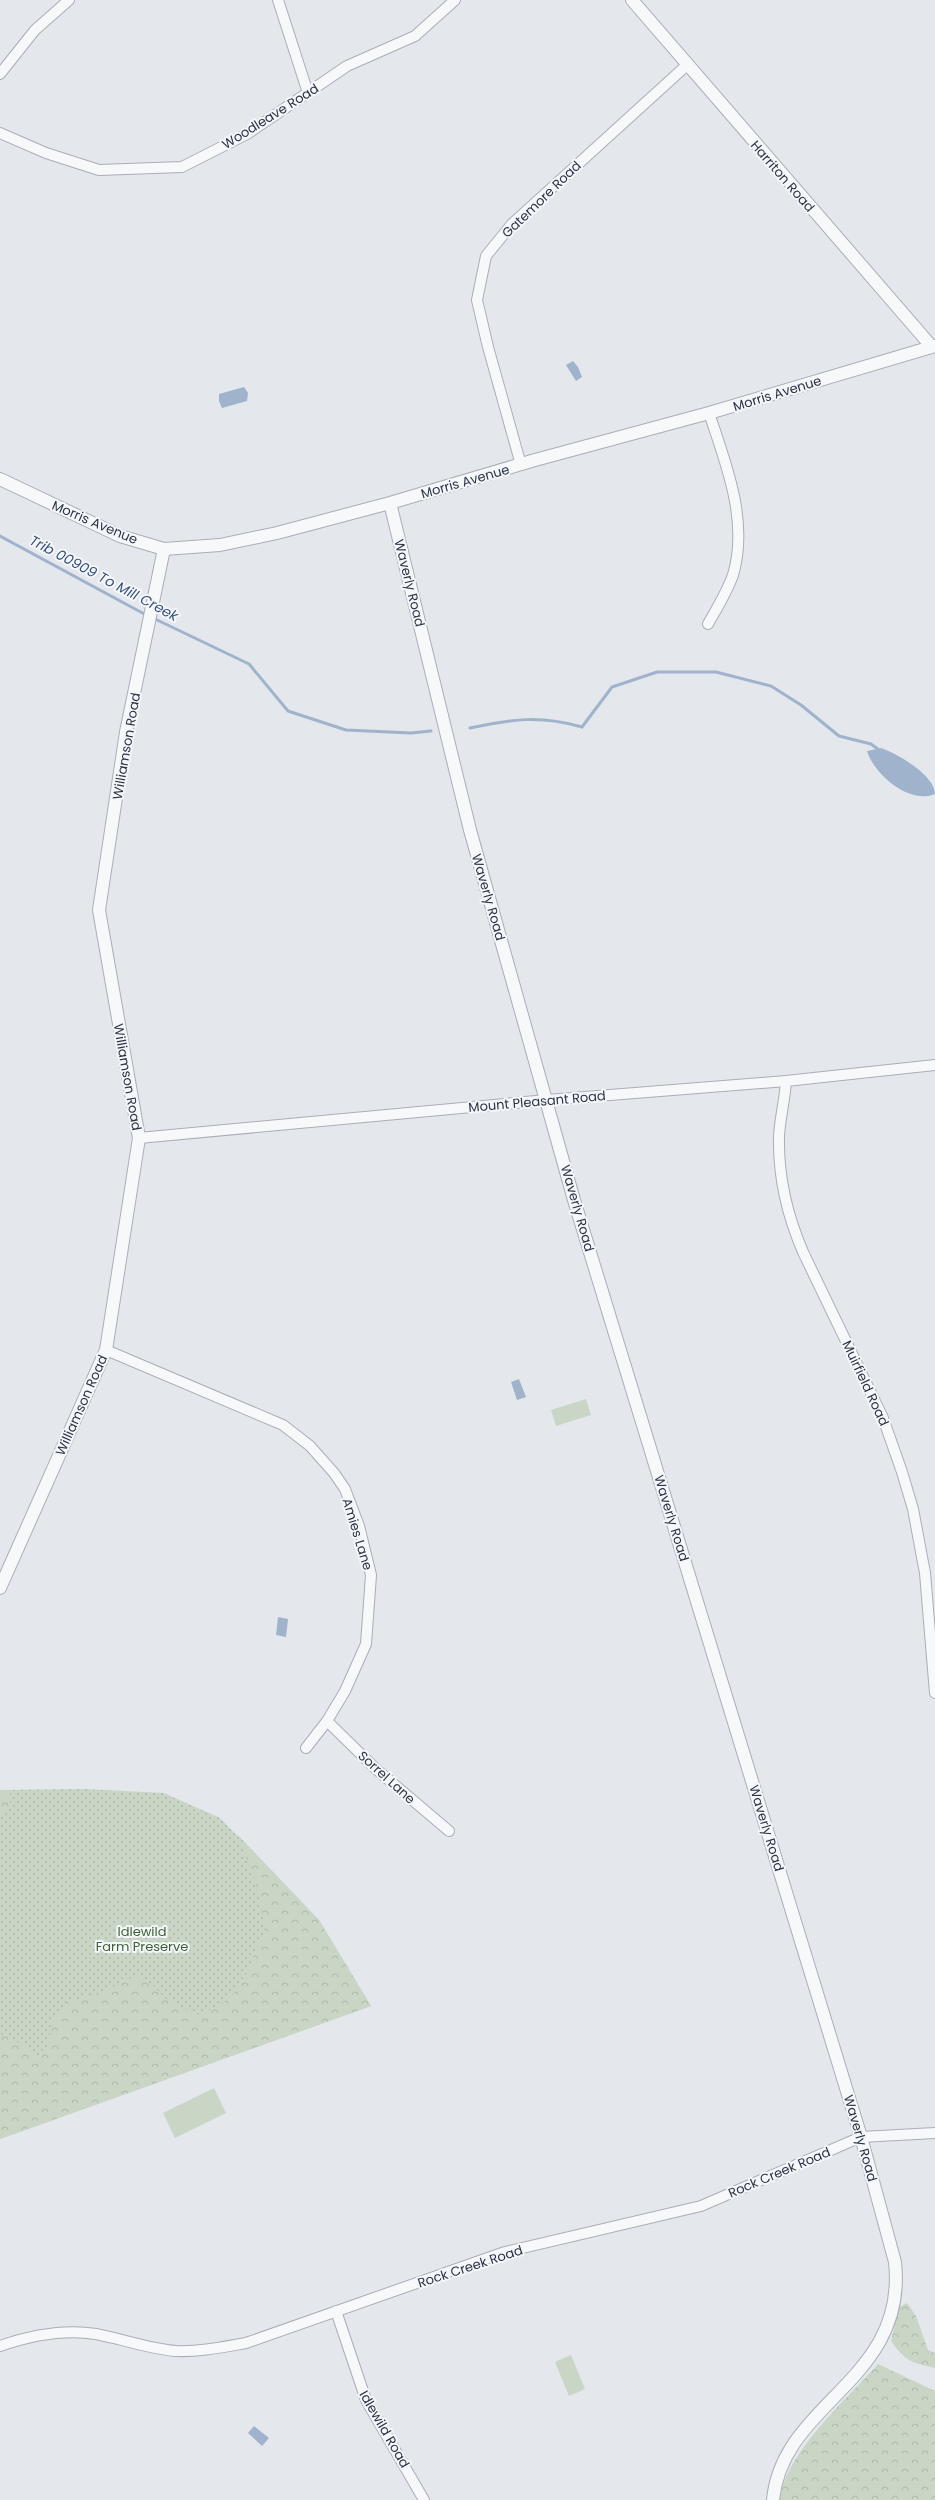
<svg xmlns="http://www.w3.org/2000/svg" width="935" height="2500" viewBox="0 0 935 2500" font-family="Poppins,sans-serif">
  <style>
    .green { fill: url(#green-dots) }
    .forest { fill: url(#forest-crowns) }
    .pitch { fill: #c9d6c5 }
    .water { fill: #9fb4cc }
    .lines { fill: none; stroke-linecap: round; stroke-linejoin: round }
    .stream { stroke: #9fb4cc; stroke-width: 3 }
    .minor-casing { stroke: #a9aeb7; stroke-width: 12 }
    .tertiary-casing { stroke: #a9aeb7; stroke-width: 14 }
    .minor { stroke: #f7f8fa; stroke-width: 10 }
    .tertiary { stroke: #f7f8fa; stroke-width: 12 }
    .labels { text-anchor: middle; stroke-width: 4; stroke-linejoin: round; paint-order: stroke }
    .street-label { font-size: 13px; fill: #2b3445; stroke: #f4f6f9 }
    .park-label { font-size: 13px; fill: #3f6138; stroke: #f4f6f9 }
    .water-label { font-size: 14px; font-style: italic; fill: #34527a; stroke: #f4f6f9 }
  </style>
  <defs>
    <pattern id="green-dots" width="8" height="8" patternUnits="userSpaceOnUse"><rect width="8" height="8" fill="#c9d6c5"/><path d="M2 2h.1M6 6h.1" fill="none" stroke="#adb8ab" stroke-width="1.8" stroke-linecap="round"/></pattern>
    <pattern id="forest-crowns" width="20" height="18" patternUnits="userSpaceOnUse"><rect width="20" height="18" fill="#c9d6c5"/><path d="M2 6a3 3 0 1 1 6 0M12 15a3 3 0 1 1 6 0" fill="none" stroke="#adb8ab"/></pattern>
  </defs>
  <rect width="100%" height="100%" fill="#e4e7ec"/>
  <!-- green -->
  <path class="green" d="M84 1789 164 1793 220 1818 319 1920 371 2006 0 2139V1790Z"/>
  <!-- forest -->
  <path class="forest" d="M0 1790H10V1803L0 1819Z
    M237 1834 319 1920 371 2006 0 2139V2034C16 2038 27 2050 42 2057L49 2041 52 2022 66 2003 111 1988 127 1979 139 1977 154 1986 166 1999 196 2015C232 2006 246 1981 257 1947 259 1941 265 1934 264 1928 262 1896 249 1863 237 1834Z
    M907 2303 916 2316 928 2350 935 2353V2368C912 2363 905 2361 891 2341L899 2307Z
    M878 2364 935 2391V2500H780C784 2454 848 2398 878 2364Z"/>
  <!-- pitch -->
  <path class="pitch" d="M586 1399 591 1415 556 1426 551 1410Z
    M214 2088 226 2113 175 2138 163 2113Z
    M571 2355 585 2389 569 2396 555 2362Z"/>
  <!-- water -->
  <path class="water" d="M573 361 578 367 582 377 576 381 566 365Z
    M244 387 248 393 247 401 222 408 219 401V394Z
    M881 748C896 753 935 775 935 794 909 805 874 774 867 751Z
    M519 1379 526 1397 517 1400 511 1382Z
    M278 1617 288 1619 286 1637 276 1635Z
    M254 2426 269 2438 262 2446 248 2433Z"/>
  <g class="lines">
    <!-- stream -->
    <path class="stream" d="M0 536 148 616
      M153 618 249 664 288 711 346 730 411 733 431 731
      M470 728C513 719 540 715 582 727L612 687 657 672H716L771 686 801 705 839 736 871 744 879 750"/>
    <defs>
      <path id="minor" d="M278 0 308 93
        M0 74 35 30 69 0
        M0 133 46 153 99 170 182 167 247 134 347 66 415 36 455 0
        M521 465 488 347 477 300 486 256 512 224 687 65
        M708 624C717 608 727 592 733 575 749 521 726 464 709 413
        M786 1081C785 1099 780 1118 779 1136 778 1176 787 1215 803 1252L883 1418 902 1472 913 1509 925 1573 935 1693
        M139 1138 547 1100 786 1081 935 1065
        M106 1350 283 1425 310 1446 334 1473 345 1489 359 1526 371 1575 366 1644 345 1691 327 1721 306 1748
        M327 1721 376 1769 449 1831
        M336 2311 366 2400 424 2500
        M0 2346C29 2336 64 2329 96 2334 122 2339 150 2349 176 2351 200 2352 223 2347 246 2343L505 2252 701 2206 861 2137 935 2133"/>
      <path id="tertiary" d="M632 0 932 347
        M0 479 120 536 164 549 220 545 277 533 390 503 535 460 709 413 935 346
        M390 503 470 830 574 1200 861 2137 895 2262C908 2381 782 2402 773 2500
        M0 1588 106 1350 139 1138 99 910 126 732 164 549"/>
    </defs>
    <!-- minor casing -->
    <use href="#minor" class="minor-casing"/>
    <!-- tertiary casing -->
    <use href="#tertiary" class="tertiary-casing"/>
    <!-- minor -->
    <use href="#minor" class="minor"/>
    <!-- tertiary -->
    <use href="#tertiary" class="tertiary"/>
  </g>
  <g class="labels">
    <!-- street labels -->
    <g class="street-label">
      <text transform="translate(270 116) rotate(-32)" y="5">Woodleave Road</text>
      <text transform="translate(783 176) rotate(49)" y="5">Harriton Road</text>
      <text transform="translate(541 199) rotate(-44)" y="5">Gatemore Road</text>
      <text transform="translate(777 393) rotate(-17)" y="5">Morris Avenue</text>
      <text transform="translate(465 481) rotate(-16)" y="5">Morris Avenue</text>
      <text transform="translate(95 522) rotate(23)" y="5">Morris Avenue</text>
      <text transform="translate(410 583) rotate(76)" y="5">Waverly Road</text>
      <text transform="translate(126 746) rotate(-80)" y="5">Williamson Road</text>
      <text transform="translate(489 897) rotate(74)" y="5">Waverly Road</text>
      <text transform="translate(128 1077) rotate(80)" y="5">Williamson Road</text>
      <text transform="translate(537 1101) rotate(-5)" y="5">Mount Pleasant Road</text>
      <text transform="translate(578 1208) rotate(74)" y="5">Waverly Road</text>
      <text transform="translate(866 1383) rotate(65)" y="5">Muirfield Road</text>
      <text transform="translate(81 1405) rotate(-66)" y="5">Williamson Road</text>
      <text transform="translate(672 1518) rotate(73)" y="5">Waverly Road</text>
      <text transform="translate(358 1534) rotate(73)" y="5">Amies Lane</text>
      <text transform="translate(387 1777) rotate(42)" y="5">Sorrel Lane</text>
      <text transform="translate(767 1828) rotate(73)" y="5">Waverly Road</text>
      <text transform="translate(861 2138) rotate(74)" y="5">Waverly Road</text>
      <text transform="translate(779 2172) rotate(-23)" y="5">Rock Creek Road</text>
      <text transform="translate(470 2266) rotate(-18)" y="5">Rock Creek Road</text>
      <text transform="translate(385 2429) rotate(60)" y="5">Idlewild Road</text>
    </g>
    <!-- park labels -->
    <g class="park-label">
      <text x="142" y="1936">Idlewild<tspan x="142" dy="15">Farm Preserve</tspan></text>
    </g>
    <!-- water labels -->
    <g class="water-label">
      <text transform="translate(104 578) rotate(28)" y="5">Trib 00909 To Mill Creek</text>
    </g>
  </g>
</svg>
